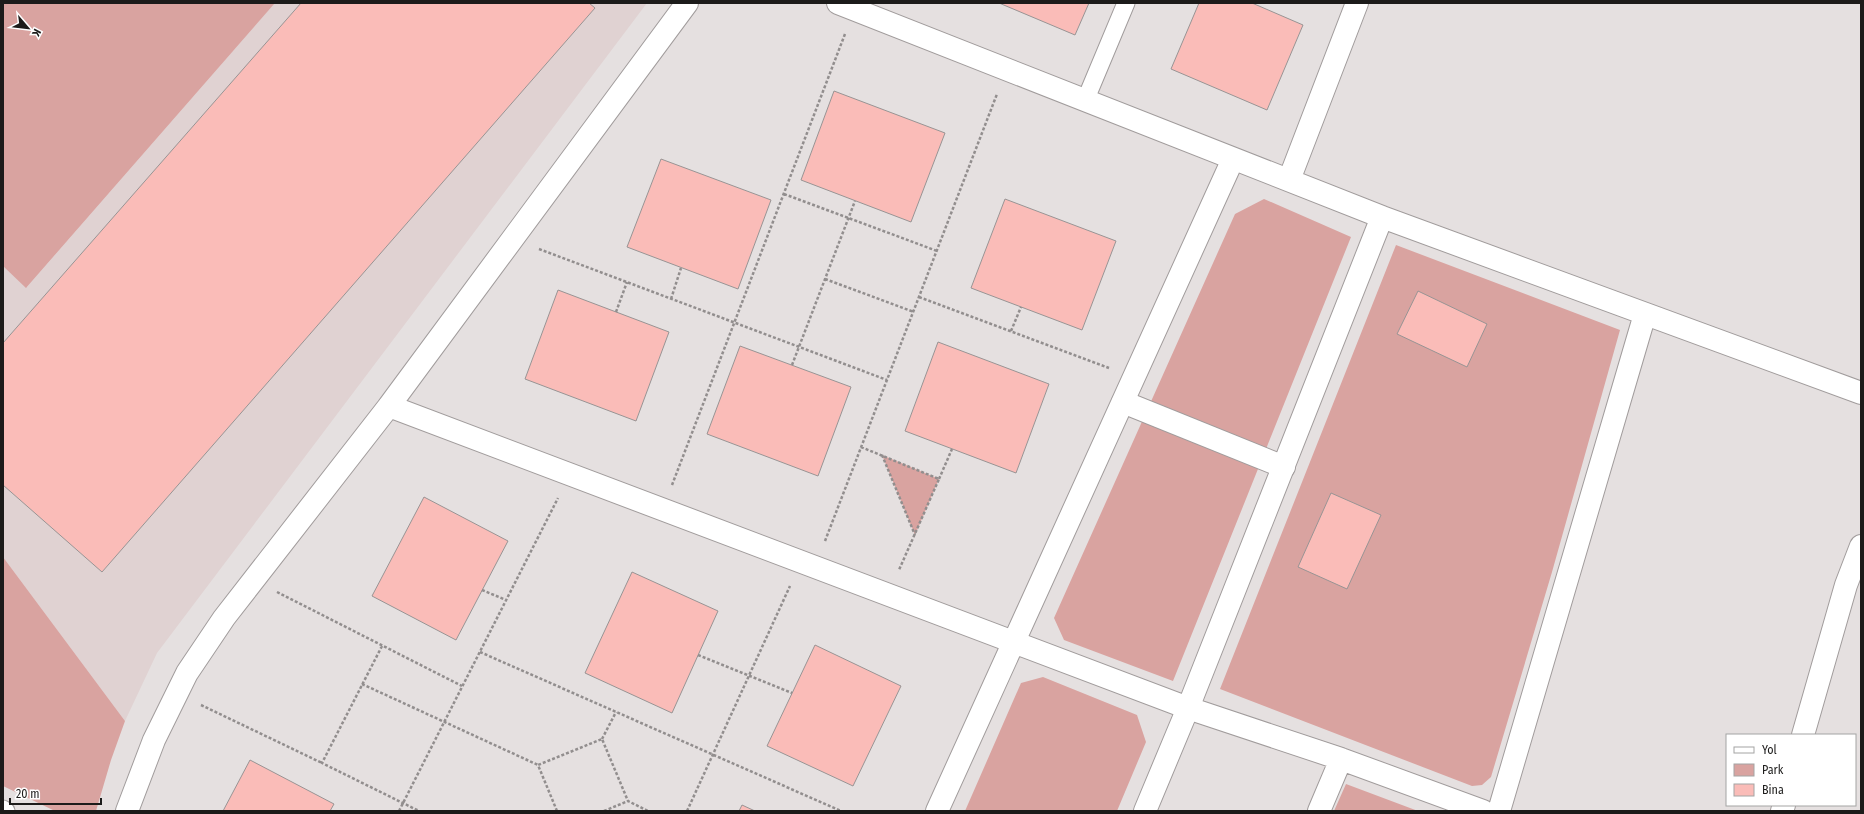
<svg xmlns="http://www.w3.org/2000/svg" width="1864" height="814" viewBox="0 0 1864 814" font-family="'Fira Sans Condensed',sans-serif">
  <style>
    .built { fill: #e0d2d2 }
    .green { fill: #d9a3a0 }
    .building { fill: #fabcb8; stroke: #989494 }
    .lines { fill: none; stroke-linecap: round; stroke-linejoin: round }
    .service-casing { stroke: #a19c9c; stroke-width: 19 }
    .pedestrian-casing { stroke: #a19c9c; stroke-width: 24 }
    .minor-casing { stroke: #a19c9c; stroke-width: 24 }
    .path { stroke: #928e8e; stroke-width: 2.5; stroke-dasharray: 3 2; stroke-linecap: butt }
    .service { stroke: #fff; stroke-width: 17 }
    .pedestrian { stroke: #fff; stroke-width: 22 }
    .minor { stroke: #fff; stroke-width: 22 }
  </style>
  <rect width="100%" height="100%" fill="#e5e0e0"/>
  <!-- built -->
  <path class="built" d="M275 3H647L157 653 125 721 3 557V266L27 287Z"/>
  <!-- green -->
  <path class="green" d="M3 3H275L26 288 3 266Z
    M1264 199 1351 237 1173 681 1064 640 1054 618 1235 214Z
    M1396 245 1620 330 1552 572 1491 777 1482 785 1472 786 1220 689Z
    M882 455 939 479 915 535Z
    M3 557 125 721 111 760 96 811H55L3 786Z
    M1043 677 1137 715 1146 742 1117 811H965L1021 683Z
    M1346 784 1418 811H1334Z"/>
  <!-- building -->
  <path class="building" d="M301 3H589L595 8 102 572 3 485V343Z
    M999 3H1089L1075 35Z
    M1199 3H1252L1303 25 1267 110 1171 69Z
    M834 91 945 133 911 222 801 180Z
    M661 159 771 200 738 289 627 247Z
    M1005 199 1116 241 1082 330 971 288Z
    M558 290 669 332 636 421 525 379Z
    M1418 291 1487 324 1467 367 1397 334Z
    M938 342 1049 384 1016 473 905 431Z
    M740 346 851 387 818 476 707 434Z
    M1331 493 1381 515 1347 589 1298 567Z
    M424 497 508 541 456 640 372 596Z
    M632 572 718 611 672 713 585 673Z
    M815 645 901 686 853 786 767 746Z
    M250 760 334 804 330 811H223Z
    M742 805 755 811H739Z"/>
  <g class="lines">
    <defs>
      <path id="service" d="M1085 101 1126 3
        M3 809 6 811"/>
      <path id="pedestrian" d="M1123 402 1284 467"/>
      <path id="minor" d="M838 3 1382 217 1861 393
        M1289 180 1357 3
        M389 406 1188 708 1341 759 1483 811
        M1803 735 1846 585 1861 546
        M127 811 154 740 187 673 224 618 389 406 687 3
        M937 811 1233 159
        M1145 811 1188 708 1382 217
        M1319 811 1341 759
        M1499 811 1645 314
        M1782 811 1784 805"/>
    </defs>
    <!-- service casing -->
    <use href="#service" class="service-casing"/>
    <!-- pedestrian casing -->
    <use href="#pedestrian" class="pedestrian-casing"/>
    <!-- minor casing -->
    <use href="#minor" class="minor-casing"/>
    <!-- path -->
    <path class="path" d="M784 194 937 251
      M539 249 887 380
      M825 279 914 312
      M919 297 1109 368
      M671 299 681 268
      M616 312 627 282
      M1011 331 1021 307
      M792 365 855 201
      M861 447 939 479 899 570
      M882 455 915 535
      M939 479 952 449
      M672 485 845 34
      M825 541 997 94
      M482 590 506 600
      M277 592 462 686
      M382 646 322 763 419 811
      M480 652 841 811
      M698 655 792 693
      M362 684 538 765
      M201 705 322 763
      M602 739 616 712
      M399 811 558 498
      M557 811 538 765 602 739 628 801 648 811
      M604 811 628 801
      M687 811 790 586"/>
    <!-- service -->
    <use href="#service" class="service"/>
    <!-- pedestrian -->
    <use href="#pedestrian" class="pedestrian"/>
    <!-- minor -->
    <use href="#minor" class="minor"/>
  </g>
  <!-- border -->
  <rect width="1864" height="814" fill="none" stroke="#1c1b1a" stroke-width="8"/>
  <!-- legend -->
  <rect x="1726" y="734" width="130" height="72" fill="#ffffff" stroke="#a4a4a3"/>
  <rect x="1734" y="747" width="20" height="6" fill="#ffffff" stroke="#a4a4a3"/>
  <text x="1762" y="754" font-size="12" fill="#1c1b1a">Yol</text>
  <rect x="1734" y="764" width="20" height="12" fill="#d9a3a0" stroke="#a4a4a3"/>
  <text x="1762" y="774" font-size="12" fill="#1c1b1a">Park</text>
  <rect x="1734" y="784" width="20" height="12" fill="#fabcb8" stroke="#a4a4a3"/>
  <text x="1762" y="794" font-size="12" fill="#1c1b1a">Bina</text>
  <!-- north arrow -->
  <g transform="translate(28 28) rotate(118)" stroke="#ffffff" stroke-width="3" paint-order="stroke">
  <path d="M0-3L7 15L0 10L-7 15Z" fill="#1c1b1a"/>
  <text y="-6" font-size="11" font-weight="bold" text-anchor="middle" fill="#1c1b1a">K</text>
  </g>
  <!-- scale -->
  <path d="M10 798v6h91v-6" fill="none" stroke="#1c1b1a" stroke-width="2"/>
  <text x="16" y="798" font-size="12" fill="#1c1b1a" stroke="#ffffff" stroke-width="3" paint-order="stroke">20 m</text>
</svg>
